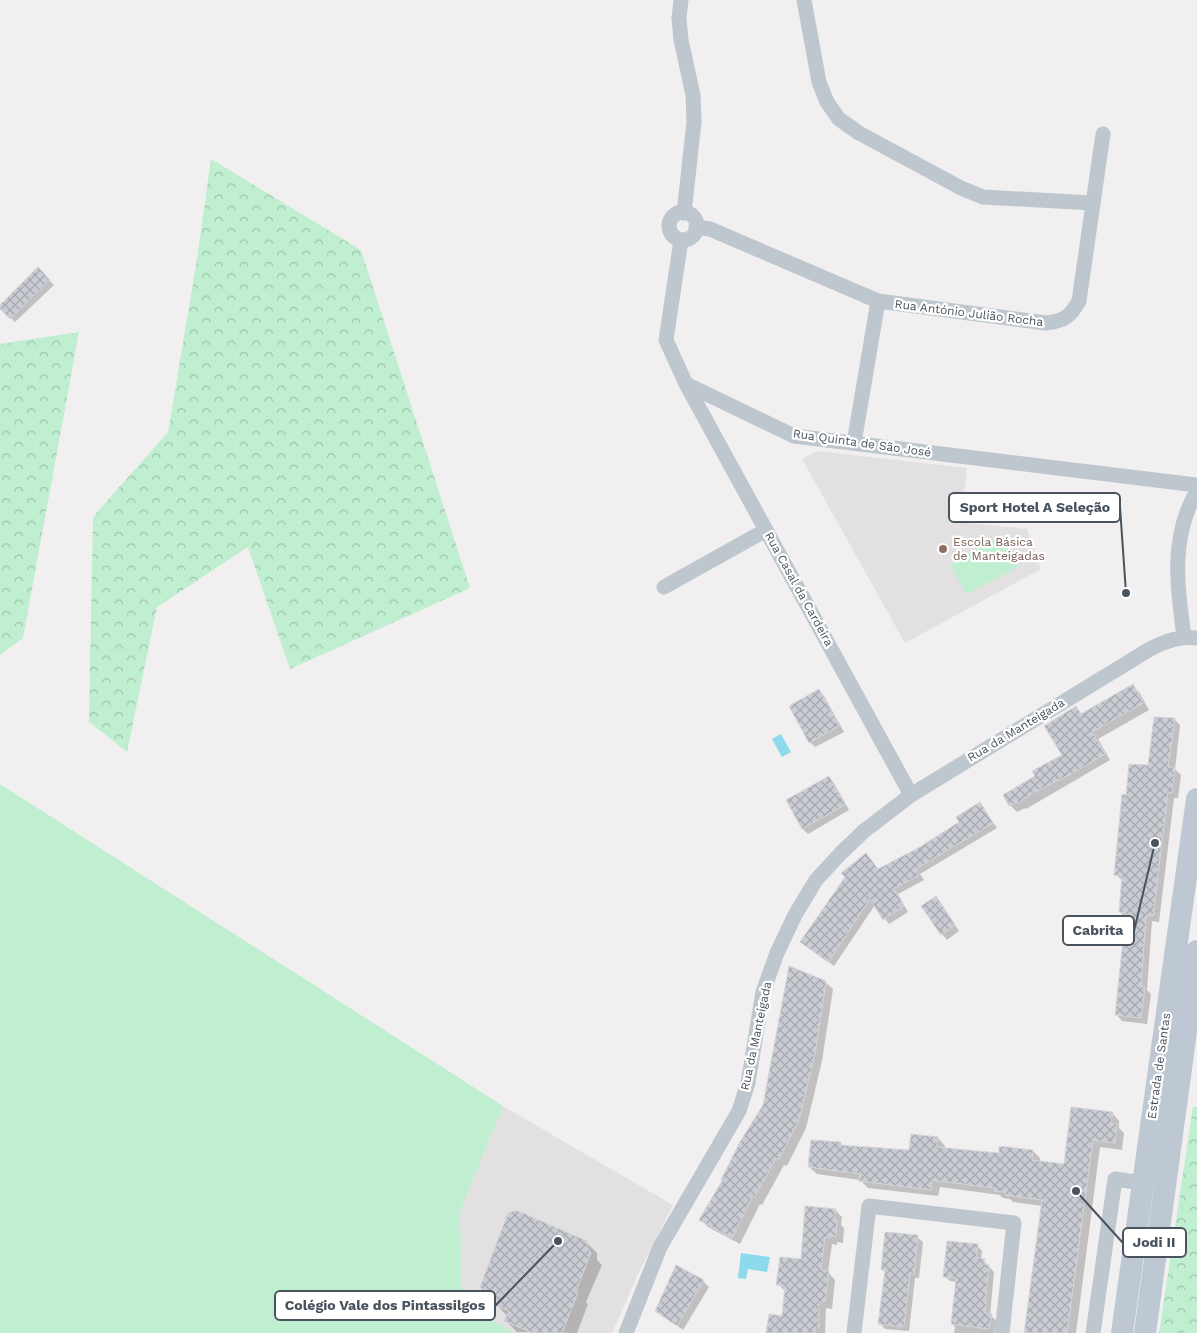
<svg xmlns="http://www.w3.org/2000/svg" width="1197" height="1333" viewBox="0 0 1197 1333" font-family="'Work Sans',sans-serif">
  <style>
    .education { fill: #e3e0e2 }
    .grass { fill: #bfefd0 }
    .forest { fill: url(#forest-crowns) }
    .water { fill: #8cdaeb }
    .shadow { fill: #0003 }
    .building { fill: url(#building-cross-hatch); stroke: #d4d6db }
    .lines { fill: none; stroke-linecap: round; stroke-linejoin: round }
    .minor { stroke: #bec7ce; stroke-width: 15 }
    .secondary { stroke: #bdc8d3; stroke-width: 22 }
    .education-dot { fill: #8d6e63; stroke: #fff; stroke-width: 2 }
    .labels { text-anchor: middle; stroke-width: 4.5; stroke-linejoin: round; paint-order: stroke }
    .street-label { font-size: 12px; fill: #48535d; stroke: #fff }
    .education-label { font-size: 12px; fill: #785e54; stroke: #fff; text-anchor: start }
    .leader { fill: none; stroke: #48535d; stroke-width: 2 }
    .callout-dot { fill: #48535d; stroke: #fff; stroke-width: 2 }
    .callout { fill: #fff; stroke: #48535d; stroke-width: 2 }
    .callout-label { font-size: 14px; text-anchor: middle; font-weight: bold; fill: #48535d }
  </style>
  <defs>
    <pattern id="forest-crowns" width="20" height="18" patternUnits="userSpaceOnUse" patternTransform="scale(1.25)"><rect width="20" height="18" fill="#bfefd0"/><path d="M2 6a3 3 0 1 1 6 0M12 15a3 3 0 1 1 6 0" fill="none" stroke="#9dc4ac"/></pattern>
    <pattern id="building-cross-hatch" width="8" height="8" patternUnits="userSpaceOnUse" patternTransform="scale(1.25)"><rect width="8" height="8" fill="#c9ccd2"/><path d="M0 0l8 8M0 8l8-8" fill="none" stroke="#a5a8ae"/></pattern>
  </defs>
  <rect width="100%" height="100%" fill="#f2eff0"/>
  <!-- education -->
  <path class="education" d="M817 451 967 468 961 522 1027 529 1041 569 905 643 802 459Z
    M503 1106 673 1205 640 1270 612 1333H516L462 1307 460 1212Z"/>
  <!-- grass -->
  <path class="grass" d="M1001 536 1018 567 966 594 950 564Z
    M0 784 503 1106 460 1212 462 1306 516 1333H0Z"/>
  <!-- forest -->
  <path class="forest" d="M211 159 361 250 470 588 290 669 248 547 157 607 127 752 89 722 93 517 168 432 196 265Z
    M79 332 23 638 0 655V344Z
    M1193 1107H1197V1333H1159Z"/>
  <!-- water -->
  <path class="water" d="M781 734 791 752 782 757 772 739Z
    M741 1253 770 1257 767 1272 748 1269 746 1279 738 1278Z"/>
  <!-- shadow -->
  <path class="shadow" d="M38 269 54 285 15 322 0 307Z
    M1132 686 1139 692 1149 710 1098 739 1110 760 1026 809 1025 808 1017 812 1010 805 1036 777 1063 755 1076 708 1082 714Z
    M819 690 824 696 844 732 815 747 810 742Z
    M1174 719 1180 725 1175 769 1181 775 1178 798H1174L1159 922 1152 921 1147 990 1151 994 1147 1024 1122 1021 1116 1014 1126 918 1120 912 1123 881 1115 874 1127 796 1149 767Z
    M829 778 834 783 849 810 808 834 803 829 787 801Z
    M980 804 997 828 920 874 924 880 898 894 908 912 889 924 875 905 834 966 801 942 866 854 879 870 920 848 961 823Z
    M936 898 959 931 947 940 942 934Z
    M825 982 833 989 822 1061 806 1128 787 1166 784 1165 762 1205 760 1204 740 1244 708 1227 701 1220 764 1106Z
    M1112 1113 1119 1121V1128L1124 1133 1122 1150 1100 1147 1076 1333H1025L1043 1206 1013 1202 1010 1199 1003 1198 1000 1195 940 1187 938 1196 868 1188 860 1180 817 1174 809 1167 840 1143 844 1146 910 1152 938 1138 945 1146V1149L1000 1154 1033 1151 1040 1158V1163L1065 1166Z
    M835 1210 842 1217 841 1225 844 1228 843 1243 837 1242V1245L832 1244 828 1272 835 1280 832 1309 826 1308 825 1333H767L783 1317 785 1291 778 1284 802 1261Z
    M917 1237 923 1242 919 1278H915L909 1331 885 1329 880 1323 886 1273 883 1270Z
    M586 1242 597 1253V1260L602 1265 586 1302 588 1304 577 1333 517 1332 506 1321 508 1317 496 1304Z
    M977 1245 982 1251 981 1260 984 1261 994 1272 990 1315 997 1321 994 1333H954L955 1327 952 1323 957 1282 950 1281 944 1276Z
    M677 1267 704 1282 709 1287 683 1330 657 1311Z"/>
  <!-- building -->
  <path class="building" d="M38 267 50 280 10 319 0 309V305Z
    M1133 684 1143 703 1092 732 1105 754 1073 773 1033 793 1018 803 1017 802 1009 806 1003 795 1035 776 1032 771 1062 755 1044 726 1076 706 1081 714Z
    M819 689 839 726 809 743 789 706Z
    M1154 717 1175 718 1168 767H1175L1172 793 1168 792 1153 916 1146 915 1141 986 1145 987 1141 1018 1115 1015 1126 913 1119 912 1122 876 1114 875 1122 794 1126 795 1129 764 1148 765Z
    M829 776 845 805 802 829 786 800Z
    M980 802 993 823 916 869 919 875 894 889 904 906 883 920 870 899 828 962 800 942 845 877 841 873 866 853 878 869 920 847 959 822 956 817Z
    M936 896 955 925 941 935 921 906Z
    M789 966 826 981 815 1053 799 1120 779 1159 776 1158 754 1198 752 1197 732 1238 699 1220 722 1181 721 1180 740 1142 763 1105Z
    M1071 1107 1113 1112 1111 1124H1117L1115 1143 1093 1140 1067 1333H1024L1042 1200 1005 1195V1192L994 1191V1188L932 1180 931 1190 859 1181 860 1174 808 1167 811 1140 841 1142V1145L909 1150 911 1134 938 1137 937 1147 999 1153V1146L1033 1150 1032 1160 1064 1164Z
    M805 1206 836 1209 834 1220H837L836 1236H830V1238L825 1237 821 1270 829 1271 825 1302H819V1328H815V1333H766L769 1314 782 1316 785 1286 776 1285 780 1257 801 1259Z
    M516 1210 587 1241V1248L591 1253 576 1291 578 1292 562 1333H533L504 1321 509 1311 495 1305 480 1287 508 1213Z
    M885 1232 918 1235 914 1274 910 1273 904 1327 878 1324 885 1270H881Z
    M947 1241 978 1244 976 1258 985 1259 984 1264 989 1265 985 1303H986L985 1313 992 1314 989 1329 951 1324 956 1278 943 1277Z
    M676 1265 704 1280 677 1326 655 1311Z"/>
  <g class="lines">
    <!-- minor -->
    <path class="minor" d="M681 0 679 18 681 40 693 95 694 122 684 213
      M804 0 819 82 827 102 839 119 859 133 961 188 983 197 1093 203
      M669 226a14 14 0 1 1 28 0a14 14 0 1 1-28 0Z
      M696 227 710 229 878 301 1046 323C1064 321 1070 317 1079 301L1103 134
      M681 240 666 340 686 384 794 436 1197 485
      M686 384 911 795
      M854 443 878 301
      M664 587 766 530
      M1184 636C1177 587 1170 537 1197 491
      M626 1333 660 1247 739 1111 748 1083 763 992 777 953 795 915 816 880 841 853 864 831 911 795 1150 649C1166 641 1179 636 1197 638
      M854 1333 869 1206 1014 1223 1002 1333
      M1093 1333 1115 1179 1142 1183"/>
    <!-- secondary -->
    <path class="secondary" d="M1122 1333 1197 799
      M1145 1333 1197 951"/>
  </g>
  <!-- markers -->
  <circle class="education-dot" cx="943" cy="549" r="5"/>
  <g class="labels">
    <!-- street labels -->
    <g class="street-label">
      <text transform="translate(969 313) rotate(7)" y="4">Rua António Julião Rocha</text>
      <text transform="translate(862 443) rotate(8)" y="4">Rua Quinta de São José</text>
      <text transform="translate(799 589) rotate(61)" y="4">Rua Casal da Cardeira</text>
      <text transform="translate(1016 730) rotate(-31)" y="4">Rua da Manteigada</text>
      <text transform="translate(756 1036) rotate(-78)" y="4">Rua da Manteigada</text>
      <text transform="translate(1159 1066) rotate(-82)" y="4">Estrada de Santas</text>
    </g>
    <!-- education labels -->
    <g class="education-label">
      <text x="953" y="546">Escola Básica<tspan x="953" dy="14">de Manteigadas</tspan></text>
    </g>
  </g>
  <!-- callouts -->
  <path class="leader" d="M1126 593L1120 507M1155 843L1134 931M1076 1191L1123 1243M558 1241L495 1306"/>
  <g class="callout-dot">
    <circle cx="1126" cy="593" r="5"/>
    <circle cx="1155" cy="843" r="5"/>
    <circle cx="1076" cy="1191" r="5"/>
    <circle cx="558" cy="1241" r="5"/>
  </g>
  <g class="callout">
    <rect x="949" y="493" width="171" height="29" rx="5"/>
    <rect x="1063" y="916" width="71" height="29" rx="5"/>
    <rect x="1123" y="1228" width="63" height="29" rx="5"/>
    <rect x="275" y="1291" width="220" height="29" rx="5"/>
  </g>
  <g class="callout-label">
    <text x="1035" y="512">Sport Hotel A Seleção</text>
    <text x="1098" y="935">Cabrita</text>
    <text x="1154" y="1247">Jodi II</text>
    <text x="385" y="1310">Colégio Vale dos Pintassilgos</text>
  </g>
</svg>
